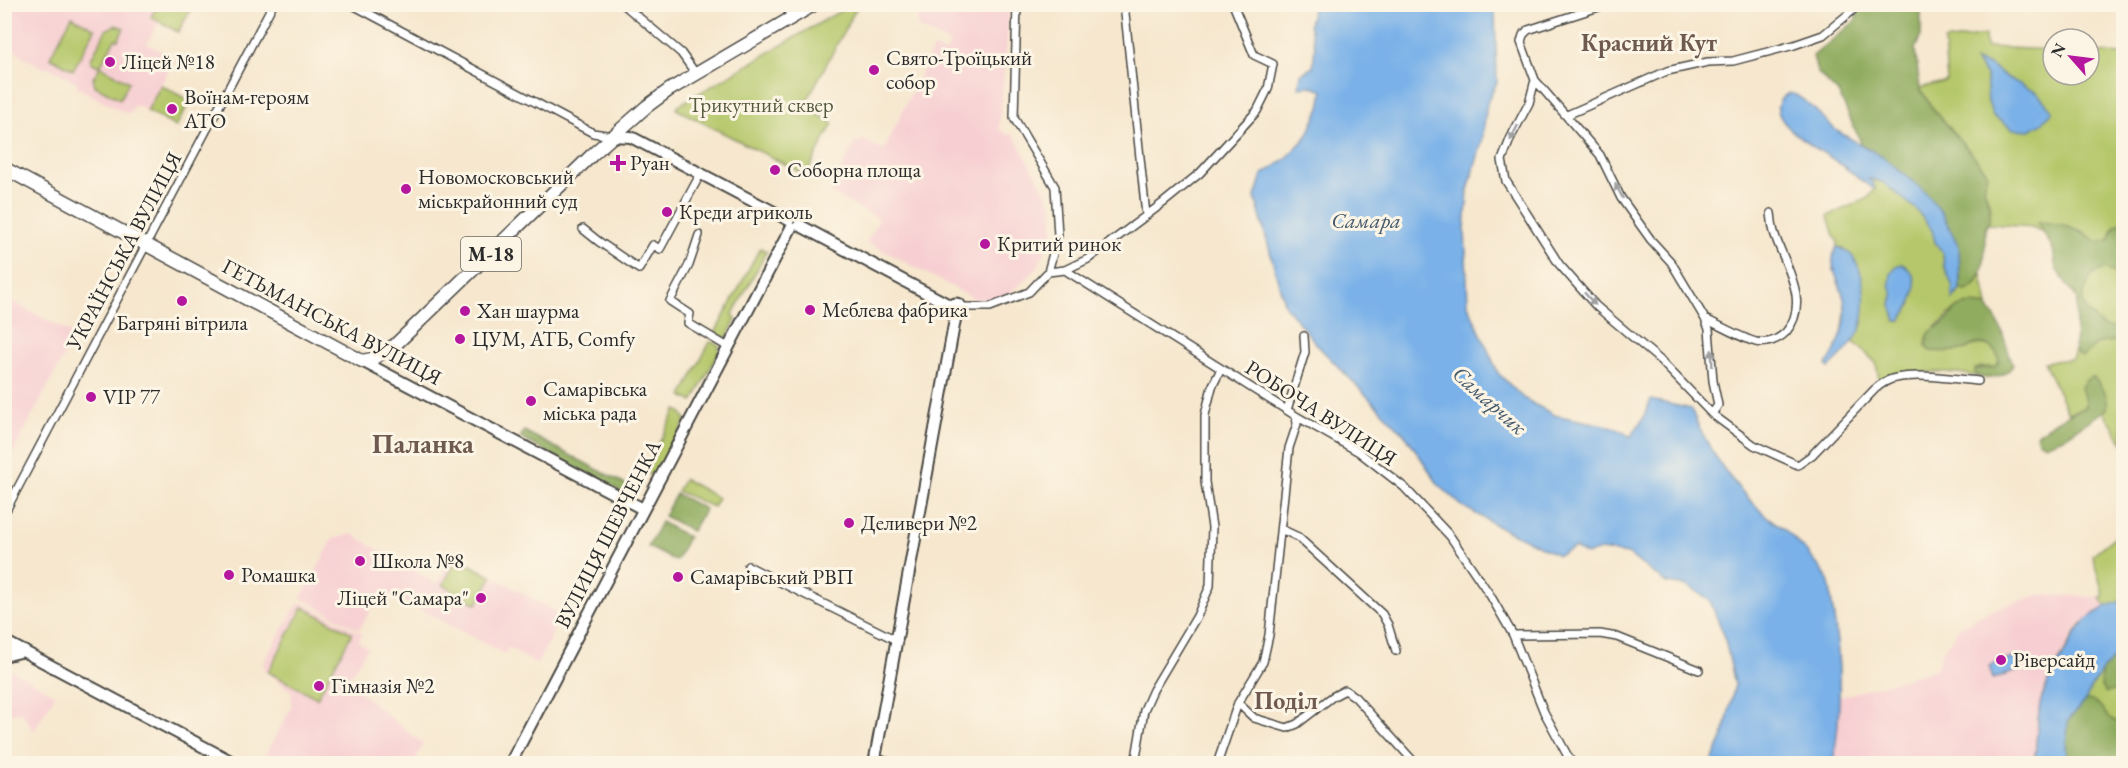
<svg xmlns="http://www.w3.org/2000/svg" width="2128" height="768" viewBox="0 0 2128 768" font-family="'EB Garamond',serif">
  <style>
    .built { fill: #f7cfd2 }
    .green { fill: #b5c76a; stroke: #70794a; stroke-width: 1.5; fill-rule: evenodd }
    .forest { fill: #90ac5e; stroke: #5e6c44; stroke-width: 1.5 }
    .water { fill: #79b1e8; stroke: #526e8a; stroke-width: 1.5 }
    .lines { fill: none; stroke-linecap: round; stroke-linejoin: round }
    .street-casing { stroke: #494743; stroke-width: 10 }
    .secondary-casing { stroke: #494743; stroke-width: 14 }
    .highway-casing { stroke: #494743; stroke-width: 15 }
    .street { stroke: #fff; stroke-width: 7 }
    .secondary { stroke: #fff; stroke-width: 10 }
    .highway { stroke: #fff; stroke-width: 12 }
    .oneway { fill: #a0a0a0 }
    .poi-dot { fill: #b5179e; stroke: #fcf5e5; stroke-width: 2 }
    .labels { text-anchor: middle; stroke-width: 6; stroke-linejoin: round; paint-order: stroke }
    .shield { fill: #fcf5e5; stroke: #6a6863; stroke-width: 1.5 }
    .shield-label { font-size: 20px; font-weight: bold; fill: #2b2b2b }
    .poi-label { font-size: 21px; fill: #2b2b2b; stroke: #fcf5e5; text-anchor: start }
    .park-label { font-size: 21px; fill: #545a3e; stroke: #fcf5e5 }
    .street-label { font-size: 21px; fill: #2b2b2b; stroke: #fcf5e5 }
    .water-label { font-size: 22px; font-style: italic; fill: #465a6d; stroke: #fcf5e5 }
    .quarter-label { font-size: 24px; font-weight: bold; fill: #6f5a51; stroke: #fcf5e5 }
    .district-label { font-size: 27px; font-weight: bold; fill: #6f5a51; stroke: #fcf5e5 }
  </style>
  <rect width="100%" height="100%" fill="#fcf5e5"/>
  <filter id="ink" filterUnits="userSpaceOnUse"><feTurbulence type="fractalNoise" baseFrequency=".0167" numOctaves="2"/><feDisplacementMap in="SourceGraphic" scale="12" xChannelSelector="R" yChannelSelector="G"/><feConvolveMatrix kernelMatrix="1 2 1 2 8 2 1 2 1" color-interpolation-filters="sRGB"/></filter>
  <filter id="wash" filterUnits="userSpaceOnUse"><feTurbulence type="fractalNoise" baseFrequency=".008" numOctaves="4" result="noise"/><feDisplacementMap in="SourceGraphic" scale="24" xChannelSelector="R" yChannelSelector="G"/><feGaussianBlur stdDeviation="1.35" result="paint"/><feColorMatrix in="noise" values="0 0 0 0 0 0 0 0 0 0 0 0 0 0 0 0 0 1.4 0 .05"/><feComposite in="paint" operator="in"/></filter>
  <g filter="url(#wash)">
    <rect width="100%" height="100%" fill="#f6e7ce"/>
    <!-- built -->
    <path class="built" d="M5 5H195L179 34 158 23 147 44 175 58 147 111 135 105 130 114 125 113 76 87 78 83 46 66 45 69 24 57 5 44Z
      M932 5H1010L999 129 1007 134H1013L1053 206V236L1036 270 1004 298 977 300 867 242 879 219 829 192 856 141 860 143 862 139 884 150 933 48 946 53 950 43 919 28 917 19Z
      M5 298 75 335 5 468Z
      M352 534 437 584 454 555 562 615 537 665 508 647 505 654 382 590 359 630 301 598 333 539Z
      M2038 595 2081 596 2100 598 2107 606 2103 611 2092 615 2082 625 2052 676 2040 702 2035 756 2038 763 1833 764 1837 741 1840 697 1931 671 1937 667 1942 652 1960 627 1989 611Z
      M301 602 363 634 358 641 368 648 346 681 423 744 414 763 277 764 264 757 291 708 292 692 265 671 263 663 295 608Z
      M13 671 55 695 34 731 21 712 5 714V673Z"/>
    <!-- green -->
    <path class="green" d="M158 4H193V5L178 32 151 17Z
      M852 4 858 5 804 106 833 123 806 175 676 109 679 105Z
      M72 16 95 29 73 70 50 57Z
      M115 25 124 28 118 40 115 39 100 66 129 82 120 99 95 86 93 78 100 67 91 62V59L106 30Z
      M1985 35 1986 47 2053 50V75H2089V52L2123 54V443L2085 382 2080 388 2086 401V407L2068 413 2044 362 2072 359 2075 351 2077 298 2092 274 2099 268 2114 227 2109 240 2098 242 2080 230 2038 222 2043 233 2033 227 1988 224 1991 207 1984 190 1987 172 1930 105 1920 88 1947 81 1944 41ZM1976 62 1991 66 2008 78 1988 102 1986 75Z
      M161 85 190 101 176 127 147 111Z
      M1866 178 1882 181 1915 208 1926 221 1933 230 1935 242 1943 252 1944 265 1957 295 1960 289 1966 291 1975 286 1982 274 1988 306C1975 304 1961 304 1951 313 1944 318 1947 320 1937 326L1966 349C1979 341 1997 343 1999 361L1995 367H1980L1975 373 1979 377C1954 370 1902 370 1879 380L1876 363 1854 342 1845 346 1843 328 1845 314 1844 248 1837 247 1838 241 1834 236 1828 216 1868 198 1875 189ZM1893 295 1912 303 1900 321H1896L1891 305Z
      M760 248 767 251 733 314 736 320 727 337 720 338 714 335Z
      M710 342H713L719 345V351L693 402 682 396Z
      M676 410 681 412 686 420 657 474H643Z
      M684 479 718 498 713 507 677 491Z
      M2123 530V763H2038L2035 756C2037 739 2037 722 2040 705 2042 690 2071 639 2081 626 2088 616 2100 615 2107 606L2100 598 2104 596 2092 555Z
      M458 558 492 577 477 604 443 585Z
      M303 607 352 633 317 698 268 672Z"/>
    <!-- forest -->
    <path class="forest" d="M1862 5H1921V36L1915 49 1920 88 1930 105 1987 172C1986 178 1983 186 1985 191 1988 207 1995 212 1985 229 1984 252 1989 279 1966 291L1960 289 1959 247 1925 192 1881 156 1862 145 1839 94 1817 72 1813 56 1855 21Z
      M2123 221V273H2114L2104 269 2092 274C2089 282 2082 293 2083 302 2084 306 2088 312 2091 315 2100 327 2109 332 2123 325V341C2100 342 2099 340 2083 357L2078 355 2075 351 2077 298 2056 269 2053 249 2037 222C2062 223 2078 229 2098 242L2109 240 2114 227Z
      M1973 304 1988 306 2000 326 2013 365C2006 376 1985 384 1975 373V369L1995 367 1999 361C1997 348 1986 341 1974 345 1970 346 1968 348 1965 349 1954 352 1941 352 1930 351L1926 346C1928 325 1935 332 1946 321 1958 309 1952 306 1973 304Z
      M2093 377C2103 387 2109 395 2107 409L2063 438 2045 445 2038 441 2036 435C2052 422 2067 414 2086 407V401L2080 388 2086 380Z
      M524 431 629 486 625 494 520 438Z
      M676 494 705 509 692 531 664 516Z
      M661 522 688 537 676 561 648 547Z
      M2123 647V686L2121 689 2106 693 2101 687V672Z
      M2085 700C2108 700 2102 725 2123 721V763L2067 764 2066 744 2068 721Z"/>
    <!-- water -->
    <path class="water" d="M1314 4 1496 5 1495 11 1497 82 1487 103 1482 142 1468 190 1465 229 1468 305 1498 373 1523 398 1554 415 1614 427 1631 437 1642 420 1651 400 1691 409C1708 449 1728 480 1760 510 1767 518 1777 523 1785 530 1800 544 1816 561 1827 578 1831 585 1831 596 1832 605 1841 657 1842 711 1833 763H1711L1724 734 1735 684 1724 635 1710 601 1688 586 1666 583 1628 554 1600 550 1586 555 1575 548 1558 555 1499 527 1462 506 1438 484 1407 437 1319 347 1285 306 1255 197 1262 175 1286 159 1307 136 1320 108 1323 91 1311 86 1299 87 1301 74 1313 67 1315 46 1309 24Z
      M1975 61 1991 66 2008 78 2037 93 2053 111 2042 123 2030 130 2013 129 1993 116 1988 102 1986 75Z
      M1789 93 1796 95 1809 104 1837 131 1881 156 1904 174 1925 192 1942 213 1959 247 1960 289 1952 300 1953 287 1944 265 1943 253 1935 242 1932 230 1915 208 1882 182 1867 178 1873 183 1875 189C1860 182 1850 170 1836 161 1823 152 1750 114 1789 93Z
      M1837 247C1867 252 1869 310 1859 332 1852 346 1840 358 1829 368L1826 365C1839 347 1849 322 1844 299 1840 281 1826 264 1837 247Z
      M1902 264C1926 279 1913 304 1900 321H1896L1891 305 1893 295 1890 284 1891 273 1896 266Z
      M2123 599V647L2101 672 2085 700 2068 721 2066 744 2067 763H2038L2035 756C2037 739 2037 722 2040 705 2043 689 2078 625 2091 616 2096 612 2102 610 2107 606 2112 603 2118 604 2123 599Z
      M2016 657 2020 670 1993 679 1989 666Z"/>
  </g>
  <g filter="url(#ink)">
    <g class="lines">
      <defs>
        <path id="street" d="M351 4 593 133 612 136
          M623 4 681 53 696 74
          M784 4 792 18
          M1124 4 1146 215
          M1608 4 1528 30 1523 35 1521 42 1535 80 1600 155 1621 198 1651 240 1671 262 1705 319 1709 329 1713 381 1718 405 1712 414
          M1535 80 1529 103 1511 137 1502 160 1506 181 1559 264 1596 306 1661 361 1712 414 1754 445 1798 465 1812 455 1875 389C1881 384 1888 379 1896 378 1921 373 1953 379 1978 381
          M1567 115 1667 71 1708 62 1733 61 1794 45 1823 35 1852 11 1856 4
          M583 229 598 241 639 269 653 245 660 249 701 173
          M699 235 689 265 670 301 690 314 688 323 728 347
          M1065 270 1296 416 1359 452 1404 487 1450 536 1490 595 1513 635 1544 712 1572 764
          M1048 272 1065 270 1088 259 1163 203 1200 173 1257 111 1268 89 1273 64 1254 55 1233 4
          M962 307H990L1029 292 1048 272 1058 235 1055 187 1014 118 1017 4
          M1705 319C1721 326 1741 338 1756 342 1767 344 1778 340 1786 332 1812 301 1783 263 1774 232 1772 226 1772 219 1771 213
          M1287 410 1305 352 1304 336
          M4 514 273 4
          M1281 529 1298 537 1382 614 1388 625 1396 651
          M748 566 898 641
          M1513 635 1600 634 1617 637 1699 670
          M1238 703 1254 718 1287 728 1297 724 1332 697 1345 690 1355 697 1416 764
          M1135 764 1144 710 1153 690 1197 616 1210 586 1212 527 1205 482V415L1212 387 1221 369
          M1217 764 1238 703 1263 662 1269 635 1289 448 1297 424 1296 416"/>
        <path id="secondary" d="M612 136 631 137 789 220
          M799 225 951 306
          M950.5 309a5.5 5.5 0 1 1 11 0a5.5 5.5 0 1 1-11 0Z
          M362 361 643 509
          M4 641 236 764
          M4 656 24 651
          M875 760 889 764
          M510 764 791 228
          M874 764 956 314"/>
        <path id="highway" d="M4 168 362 361 372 359 395 345 593 154 646 107 669 90 815 4"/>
      </defs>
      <!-- street casing -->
      <use href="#street" class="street-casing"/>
      <!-- secondary casing -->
      <use href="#secondary" class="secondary-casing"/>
      <!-- highway casing -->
      <use href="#highway" class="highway-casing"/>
      <!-- street -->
      <use href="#street" class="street"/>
      <!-- secondary -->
      <use href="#secondary" class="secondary"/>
      <!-- highway -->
      <use href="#highway" class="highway"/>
    </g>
    <!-- one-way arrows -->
    <defs><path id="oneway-solid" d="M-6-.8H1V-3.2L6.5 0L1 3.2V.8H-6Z" transform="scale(1.5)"/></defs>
    <g class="oneway">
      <use href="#oneway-solid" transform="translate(1514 133) rotate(116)"/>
      <use href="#oneway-solid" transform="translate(1619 191) rotate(-118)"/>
      <use href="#oneway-solid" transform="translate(1590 299) rotate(48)"/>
      <use href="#oneway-solid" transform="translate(1712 358) rotate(-92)"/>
    </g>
  </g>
  <!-- markers -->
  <g class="poi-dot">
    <circle cx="110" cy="62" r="6"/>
    <circle cx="874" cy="70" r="6"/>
    <circle cx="172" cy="109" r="6"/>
    <path d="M615 154h6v6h6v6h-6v6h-6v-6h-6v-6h6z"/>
    <circle cx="775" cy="170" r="6"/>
    <circle cx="406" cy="189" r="6"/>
    <circle cx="667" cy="212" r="6"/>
    <circle cx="985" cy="244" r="6"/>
    <circle cx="182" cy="301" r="6"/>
    <circle cx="810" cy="310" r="6"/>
    <circle cx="465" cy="311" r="6"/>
    <circle cx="460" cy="339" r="6"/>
    <circle cx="91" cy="397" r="6"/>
    <circle cx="531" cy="401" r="6"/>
    <circle cx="849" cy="523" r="6"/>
    <circle cx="360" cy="561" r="6"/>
    <circle cx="229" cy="575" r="6"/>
    <circle cx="678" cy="577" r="6"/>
    <circle cx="481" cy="598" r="6"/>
    <circle cx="2001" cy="660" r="6"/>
    <circle cx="319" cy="686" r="6"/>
  </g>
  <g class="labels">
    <!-- shield labels -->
    <rect class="shield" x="461" y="237" width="60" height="34" rx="4.5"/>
    <g class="shield-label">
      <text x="491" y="261">М-18</text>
    </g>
    <!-- poi labels -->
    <g class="poi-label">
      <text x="886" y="65">Свято-Троїцький<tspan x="886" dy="24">собор</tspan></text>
      <text x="122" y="69">Ліцей №18</text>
      <text x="184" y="104">Воїнам-героям<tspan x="184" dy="24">АТО</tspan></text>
      <text x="630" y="170">Руан</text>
      <text x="787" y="177">Соборна площа</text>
      <text x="418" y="184">Новомосковський<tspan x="418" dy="24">міськрайонний суд</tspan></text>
      <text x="679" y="219">Креди агриколь</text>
      <text x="997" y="251">Критий ринок</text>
      <text x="822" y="317">Меблева фабрика</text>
      <text x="477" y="318">Хан шаурма</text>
      <text x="182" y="330" text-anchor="middle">Багряні вітрила</text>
      <text x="472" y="346">ЦУМ, АТБ, Comfy</text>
      <text x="543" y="396">Самарівська<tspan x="543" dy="24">міська рада</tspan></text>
      <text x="103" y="404">VIP 77</text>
      <text x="861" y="530">Деливери №2</text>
      <text x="372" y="568">Школа №8</text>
      <text x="241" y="582">Ромашка</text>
      <text x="690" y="584">Самарівський РВП</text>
      <text x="469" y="605" text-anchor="end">Ліцей "Самара"</text>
      <text x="2013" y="667">Ріверсайд</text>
      <text x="331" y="693">Гімназія №2</text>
    </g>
    <!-- park labels -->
    <g class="park-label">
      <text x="761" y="112">Трикутний сквер</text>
    </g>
    <!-- street labels -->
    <g class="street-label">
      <text transform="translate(124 251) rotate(-62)" y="7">УКРАЇНСЬКА ВУЛИЦЯ</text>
      <text transform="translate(332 322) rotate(28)" y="7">ГЕТЬМАНСЬКА ВУЛИЦЯ</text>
      <text transform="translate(1321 413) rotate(33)" y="7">РОБОЧА ВУЛИЦЯ</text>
      <text transform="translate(608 534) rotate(-63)" y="7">ВУЛИЦЯ ШЕВЧЕНКА</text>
    </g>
    <!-- water labels -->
    <g class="water-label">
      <text x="1366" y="228">Самара</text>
      <text transform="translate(1490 400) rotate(42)" y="8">Самарчик</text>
    </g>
    <!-- quarter labels -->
    <g class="quarter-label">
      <text x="1649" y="51">Красний Кут</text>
      <text x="1286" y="709">Поділ</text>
    </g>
    <!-- district labels -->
    <g class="district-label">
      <text x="423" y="453">Паланка</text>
    </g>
  </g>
  <!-- margin -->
  <rect width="2128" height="768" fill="none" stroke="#fcf5e5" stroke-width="24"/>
  <!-- north arrow -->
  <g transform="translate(2071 57) rotate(298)"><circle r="28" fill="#fcf5e5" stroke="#a8a49b" stroke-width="1.5"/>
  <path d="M0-4.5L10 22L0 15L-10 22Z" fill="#b5179e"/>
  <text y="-9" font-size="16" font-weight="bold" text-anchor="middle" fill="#2b2b2b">N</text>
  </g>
</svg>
